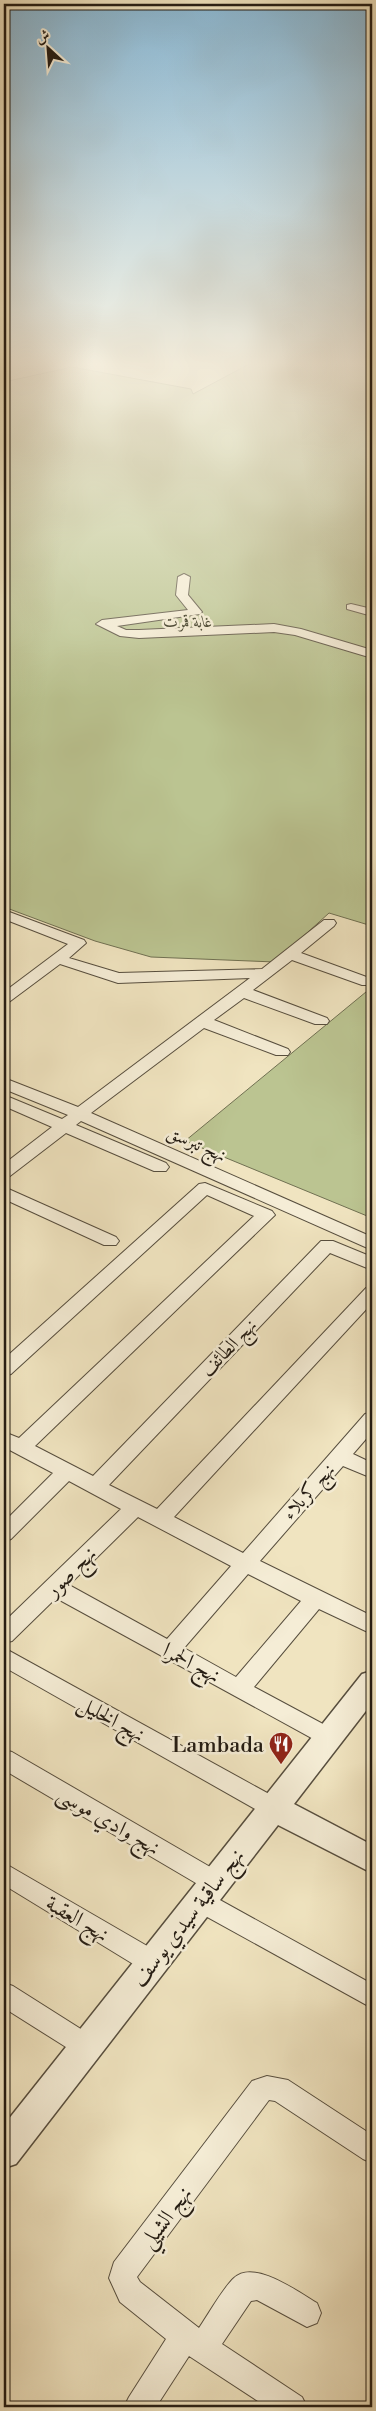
<svg xmlns="http://www.w3.org/2000/svg" width="376" height="2411" viewBox="0 0 376 2411" font-family="'Libre Bodoni',Amiri,serif">
  <style>
    .green { fill: #bbc491; stroke: #707052 }
    .lines { fill: none; stroke-linecap: round; stroke-linejoin: round }
    .minor-casing { stroke: #574e3e; stroke-width: 2 }
    .tertiary-casing { stroke: #574e3e; stroke-width: 3 }
    .minor { fill: #f5edd6; fill-rule: evenodd }
    .tertiary { fill: #f5edd6; fill-rule: evenodd }
    .labels { text-anchor: middle; stroke-width: 5; stroke-linejoin: round; paint-order: stroke }
    .far-park-label { font-size: 16px; font-style: italic; fill: #514e39; stroke: #f5edd6 }
    .street-label { font-size: 19px; fill: #241c13; stroke: #f5edd6 }
    .near-street-label { font-size: 22px; fill: #241c13; stroke: #f5edd6 }
    .near-poi-label { font-size: 22px; fill: #241c13; stroke: #f5edd6; text-anchor: end }
  </style>
  <rect width="100%" height="100%" fill="#f0e4c0"/>
  <filter id="stains"><feTurbulence type="fractalNoise" baseFrequency=".004" numOctaves="4"/><feColorMatrix values="0 0 0 0 .2 0 0 0 0 .09 0 0 0 0 .02 0 0 0 .5 -.17"/></filter>
  <radialGradient id="worn" r=".72"><stop offset=".6" stop-color="#630" stop-opacity="0"/><stop offset="1" stop-color="#630" stop-opacity=".3"/></radialGradient>
  <!-- green -->
  <path class="green" d="M253 362H372V926L329 913 275 962 151 957 95 941 4 907V382L72 367 191 389 193 394Z
    M372 987V1218L185 1141Z"/>
  <g class="lines">
    <defs>
      <path id="minor" d="M184 574 190 577 188 595 202 612 200 614 117 626 126 630H139L274 624 301 629 372 650V658L295 635 274 632 139 638 120 636 96 624 102 620 188 610 176 595 178 577Z
        M351 604 372 609V616L347 609V605Z
        M4 910 84 940 86 943 69 958 119 973 262 969 324 920H334L336 923 334 926 301 953 372 979V985H362L292 960 253 990 327 1018 329 1021 327 1024H315L244 998 214 1020 288 1049 290 1052 288 1055H276L204 1028 91 1113 372 1237V1250L81 1121 76 1125 166 1163 169 1167 166 1171H154L66 1133 10 1176 4 1177V1164L52 1127 4 1106V1095L62 1119 68 1115 4 1089V1078L78 1107 250 978 118 983 60 964 9 1002 4 1004V992L68 944 4 919Z
        M205 1183 272 1211 275 1215 35 1446 93 1476 321 1241H333L372 1257V1270L330 1253 109 1485 157 1509 366 1288 372 1286V1303L174 1517 243 1553 365 1414 372 1412V1432L353 1454 372 1463V1478L343 1466 260 1561 372 1616V1634L319 1609 254 1687 336 1731 339 1738 336 1745 328 1747 56 1598 12 1641 4 1643V1622L121 1509 69 1481 11 1539 4 1542V1522L53 1473 4 1447V1432L19 1438 254 1216 207 1195 11 1374 4 1376V1359L199 1184ZM138 1517 231 1566 167 1639 69 1585ZM248 1574 301 1601 236 1677 184 1648Z
        M4 1187 116 1237 119 1241 116 1245H104L4 1199Z
        M4 1648 280 1800 284 1807 280 1814 272 1817 264 1814 4 1667Z
        M4 1750 12 1752 224 1875 227 1882 224 1889 215 1892 206 1889 4 1770Z
        M4 1863 161 1954 164 1962 161 1970 152 1973 143 1970 4 1885Z
        M200 1889 372 1984V2008L191 1908 188 1900 191 1892Z
        M4 1983 13 1986 95 2038 99 2046 95 2054 86 2058 77 2054 4 2008Z
        M267 2076 288 2080 372 2135V2163L363 2159 275 2101 269 2100 137 2277 140 2282 199 2328C208 2315 223 2288 234 2278 254 2259 298 2292 317 2303L321 2313 317 2323 307 2327 257 2300 251 2301 222 2344 302 2397 307 2407H267L189 2356 156 2407H124L129 2397 166 2339 120 2302 109 2278 114 2262 252 2081Z"/>
      <path id="tertiary" d="M372 1671V1703L294 1804 372 1845V1873L278 1825 16 2164 4 2168V2125L362 1674Z"/>
    </defs>
    <!-- minor casing -->
    <use href="#minor" class="minor-casing"/>
    <!-- tertiary casing -->
    <use href="#tertiary" class="tertiary-casing"/>
    <!-- minor -->
    <use href="#minor" class="minor"/>
    <!-- tertiary -->
    <use href="#tertiary" class="tertiary"/>
  </g>
  <!-- sky -->
  <linearGradient id="sky" x2="0" y2="1"><stop stop-color="#89b8d5"/><stop offset="0.52" stop-color="#f8f3e3"/><stop offset="1" stop-color="#f8f3e3" stop-opacity="0"/></linearGradient>
  <rect width="376" height="699" fill="url(#sky)"/>
  <!-- icons -->
  <defs>
    <symbol id="restaurant-pin" viewBox="-11 -11 22 30"><path d="M0 17L-7.5 6A9.5 9.5 0 1 1 7.5 6Z" fill="#8f2418" stroke="#f5edd6"/><path d="M-5-6h1v4h1v-4h1v4h1v-4h1v5L-1.5 .5V6h-2V.5L-5-1ZM5-6V6H3V1.5H1.5Q1.5-4 5-6Z" fill="#fff"/></symbol>
  </defs>
  <g fill-rule="evenodd">
    <use href="#restaurant-pin" x="267" y="1730" width="28" height="38"/>
  </g>
  <g class="labels">
    <!-- far-park labels -->
    <g class="far-park-label">
      <text x="188" y="627">غابة قمرت</text>
    </g>
    <!-- street labels -->
    <g class="street-label">
      <text transform="translate(197 1143) rotate(24)" y="7">نهج تبرسق</text>
      <text transform="translate(228 1347) rotate(-46)" y="7">نهج الطائف</text>
      <text transform="translate(308 1491) rotate(-48)" y="7">نهج كربلاء</text>
    </g>
    <!-- near-street labels -->
    <g class="near-street-label">
      <text transform="translate(70 1571) rotate(-44)" y="8">نهج صور</text>
      <text transform="translate(192 1662) rotate(28)" y="8">نهج الحمرا</text>
      <text transform="translate(112 1718) rotate(29)" y="8">نهج الخليل</text>
      <text transform="translate(109 1820) rotate(30)" y="8">نهج وادي موسى</text>
      <text transform="translate(187 1917) rotate(-52)" y="8">نهج ساقية سيدي يوسف</text>
      <text transform="translate(78 1918) rotate(31)" y="8">نهج العقبة</text>
      <text transform="translate(165 2217) rotate(-53)" y="8">نهج الشيلي</text>
    </g>
    <!-- near-poi labels -->
    <g class="near-poi-label">
      <text x="264" y="1752">Lambada</text>
    </g>
  </g>
  <!-- margin -->
  <rect width="376" height="2411" fill="none" stroke="#f0e4c0" stroke-width="20"/>
  <rect x="5" y="5" width="366" height="2401" fill="none" stroke="#241c13" stroke-width="2.5"/>
  <rect x="10" y="10" width="356" height="2391" fill="none" stroke="#241c13"/>
  <!-- north arrow -->
  <g transform="translate(48 48) rotate(334)" stroke="#f5edd6" stroke-width="4" paint-order="stroke">
  <path d="M0-4L9 19L0 12L-9 19Z" fill="#241c13"/>
  <text y="-8" font-size="14" font-weight="bold" text-anchor="middle" fill="#241c13">ش</text>
  </g>
  <rect width="100%" height="100%" filter="url(#stains)"/>
  <rect width="100%" height="100%" fill="url(#worn)"/>
</svg>
